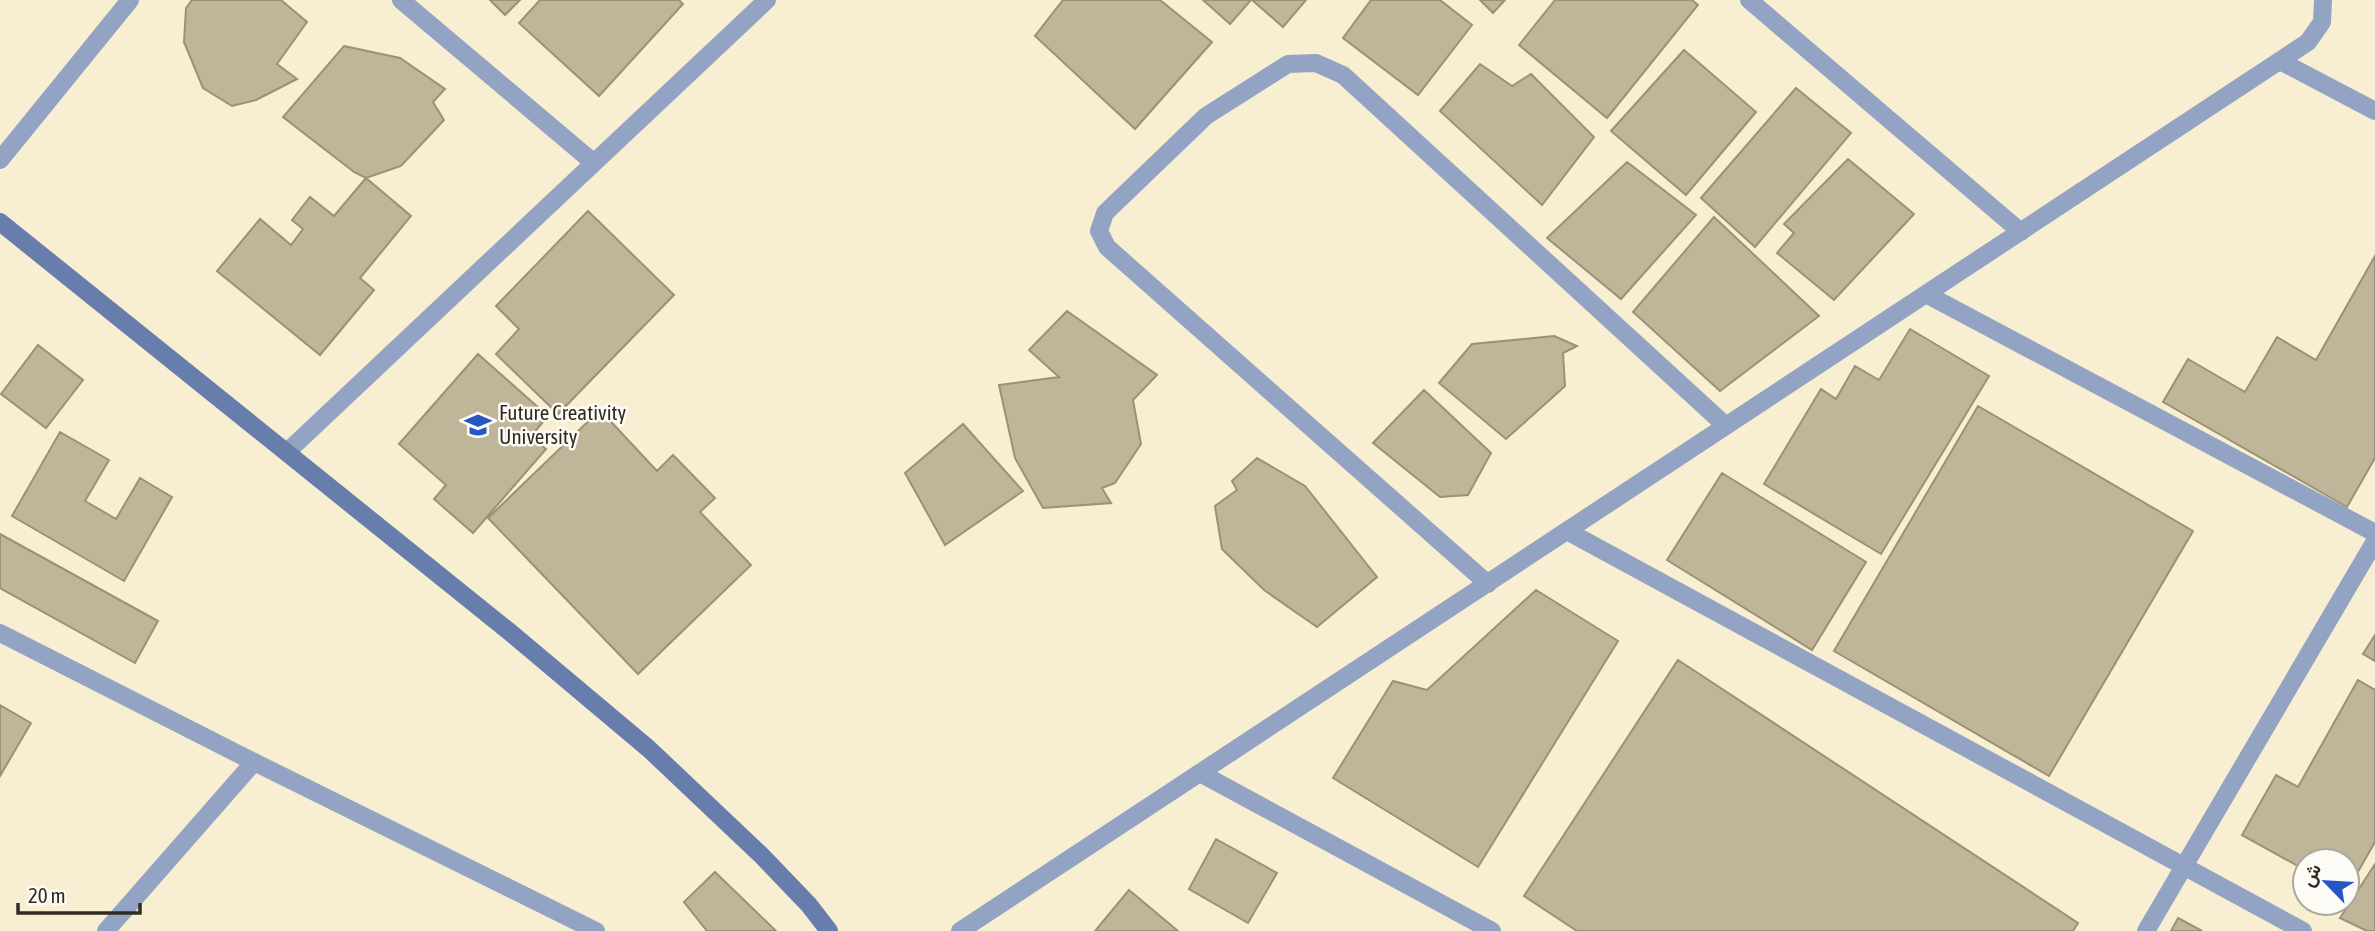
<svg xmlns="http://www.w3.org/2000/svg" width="2375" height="931" viewBox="0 0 2375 931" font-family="'Asap Condensed',Vazirmatn,sans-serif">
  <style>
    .building { fill: #bfb599; stroke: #9b9176; stroke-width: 2 }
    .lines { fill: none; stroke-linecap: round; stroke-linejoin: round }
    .minor { stroke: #93a3c3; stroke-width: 18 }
    .tertiary { stroke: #93a3c3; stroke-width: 18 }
    .secondary { stroke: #677eac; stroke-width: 18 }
    .labels { text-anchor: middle; stroke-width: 5; stroke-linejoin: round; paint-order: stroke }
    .poi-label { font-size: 21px; fill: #302c21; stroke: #fdfbf5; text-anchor: start }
  </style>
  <rect width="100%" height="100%" fill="#f8eed1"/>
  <!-- building -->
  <path class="building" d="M192 0H281L307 22 277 64 297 79 256 100 232 106 203 88 184 42 186 8Z
    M490 0H520L505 15Z
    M540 0H679L683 4 599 96 519 23Z
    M1063 0H1160L1212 42 1135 129 1035 36Z
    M1203 0H1251L1230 24Z
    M1252 0H1306L1283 27Z
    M1371 0H1440L1472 25 1418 95 1343 38Z
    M1480 0H1505L1493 13Z
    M1555 0H1692L1698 5 1607 118 1519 45Z
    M344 46 400 58 445 89 433 102 444 120 401 166 366 178 354 172 283 117Z
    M1684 50 1756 112 1686 195 1611 131Z
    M1480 64 1512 86 1531 74 1594 137 1542 205 1440 111Z
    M1796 88 1851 133 1755 247 1701 198Z
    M1848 159 1914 214 1834 300 1777 253 1794 233 1784 224Z
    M1627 162 1696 215 1621 299 1547 238Z
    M366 178 411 216 360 278 374 290 320 355 217 271 260 219 291 245 303 229 292 220 310 197 334 216Z
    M588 211 674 295 558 414 496 354 519 329 496 306Z
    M1714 217 1819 316 1720 391 1633 312Z
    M2375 256V458L2347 507 2163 402 2188 359 2245 392 2277 337 2316 360Z
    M1067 311 1157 375 1133 400 1141 444 1115 483 1102 488 1111 503 1043 508 1015 458 999 385 1059 377 1029 350Z
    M1910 329 1989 376 1881 554 1764 484 1821 389 1836 399 1855 366 1879 380Z
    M1554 336 1577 346 1563 353 1565 386 1506 439 1439 383 1472 344Z
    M38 345 83 380 46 428 1 394Z
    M478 354 548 416 531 436 546 449 473 533 434 499 446 485 399 444Z
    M1424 390 1491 453 1468 495 1440 497 1373 443Z
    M1978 406 2193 531 2049 776 1834 651Z
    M600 410 657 471 673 455 715 498 700 512 751 565 638 674 488 518Z
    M963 424 1023 491 945 545 905 473Z
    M60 432 109 460 85 501 116 519 140 478 172 497 124 581 12 516Z
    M1257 458 1305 486 1377 577 1317 627 1264 590 1222 549 1215 506 1237 490 1232 481Z
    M1722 473 1866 562 1812 650 1667 560Z
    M0 534 158 621 135 663 0 588Z
    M1536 590 1618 641 1478 867 1333 778 1393 681 1427 690Z
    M2375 635V661L2363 654Z
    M1678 660 2078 923 2073 931H1577L1524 896Z
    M2358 680 2375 690V842L2347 891V861H2305V870L2242 835 2276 775 2298 787Z
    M0 705 31 723 0 776Z
    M1216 839 1277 873 1248 923 1189 889Z
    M2375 864V931H2367L2340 918Z
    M715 872 776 931H707L684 902Z
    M1129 890 1178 931H1095Z
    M2178 918 2202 931H2171Z"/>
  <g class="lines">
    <!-- minor -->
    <path class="minor" d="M401 0 594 163
      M1749 0 2021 232
      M2280 61 2375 111
      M0 160 130 0
      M1926 294 2375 533
      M287 452 767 0
      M1567 531 2303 931
      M1488 584 1107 247 1099 231 1105 213 1206 116 1288 64 1316 63 1343 75 1726 426
      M1200 773 1492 931
      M106 931 254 762
      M960 931 2308 42 2322 22 2323 0
      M2146 931 2375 541"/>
    <!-- tertiary -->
    <path class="tertiary" d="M0 633 254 762 596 931"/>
    <!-- secondary -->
    <path class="secondary" d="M0 222 511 633 649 749 762 856 809 905 829 931"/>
  </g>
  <!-- icons -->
  <defs>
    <symbol id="university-bare" viewBox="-9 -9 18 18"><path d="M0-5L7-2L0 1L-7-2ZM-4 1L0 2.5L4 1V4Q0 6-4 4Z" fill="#2756c4" stroke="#fdfbf5" stroke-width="2.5" paint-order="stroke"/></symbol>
  </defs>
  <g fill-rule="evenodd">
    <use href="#university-bare" x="459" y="406" width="38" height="38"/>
  </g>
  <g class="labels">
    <!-- poi labels -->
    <g class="poi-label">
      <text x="499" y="420">Future Creativity<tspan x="499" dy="24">University</tspan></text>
    </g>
  </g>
  <!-- north arrow -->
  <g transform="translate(2326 882) rotate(295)"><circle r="33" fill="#fdfbf5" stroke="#aba8a0" stroke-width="2"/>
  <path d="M0-5L12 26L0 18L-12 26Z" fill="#2756c4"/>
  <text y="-10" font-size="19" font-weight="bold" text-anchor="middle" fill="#302c21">ش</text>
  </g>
  <!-- scale -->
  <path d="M18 903v10h122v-10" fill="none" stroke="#302c21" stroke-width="3.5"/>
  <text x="28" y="903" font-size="21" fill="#302c21" stroke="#fdfbf5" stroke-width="5" paint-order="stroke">20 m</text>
</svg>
